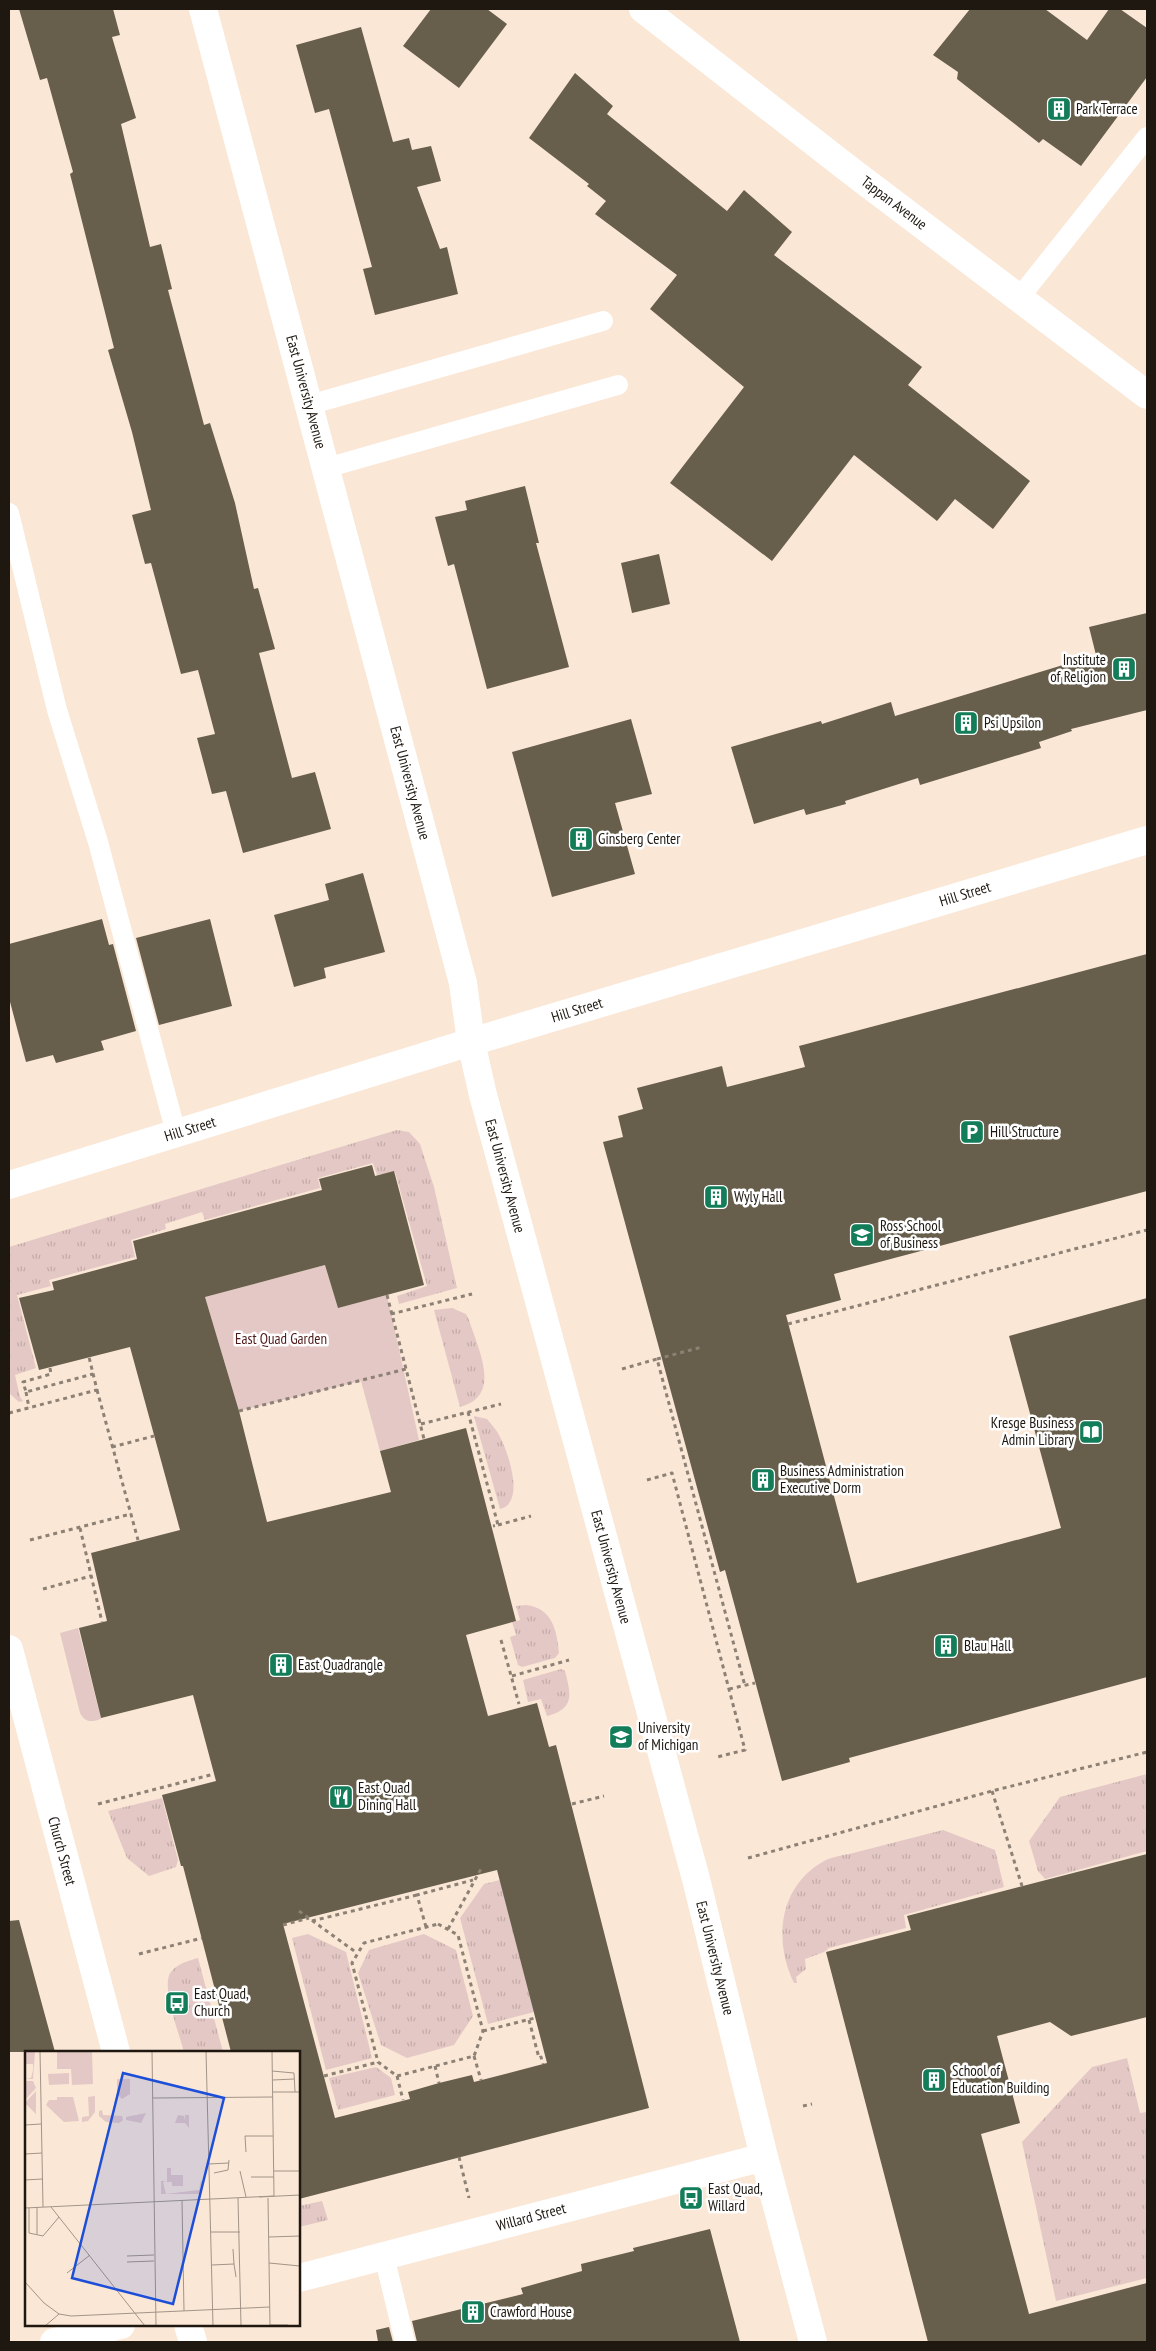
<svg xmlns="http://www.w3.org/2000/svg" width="1156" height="2351" viewBox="0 0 1156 2351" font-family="'PT Sans Narrow',sans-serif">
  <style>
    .grass { fill: url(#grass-tufts) }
    .green { fill: #e4c8c5 }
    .building { fill: #675e4b; fill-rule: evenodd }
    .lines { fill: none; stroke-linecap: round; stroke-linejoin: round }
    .path { stroke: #8d8074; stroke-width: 3; stroke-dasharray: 4 4; stroke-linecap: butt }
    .service { stroke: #fff; stroke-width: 20 }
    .minor { stroke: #fff; stroke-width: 28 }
    .tertiary { stroke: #fff; stroke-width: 28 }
    .labels { text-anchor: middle; stroke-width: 5; stroke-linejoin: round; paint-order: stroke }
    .poi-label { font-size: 15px; fill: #1e1811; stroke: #fff; text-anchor: start }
    .street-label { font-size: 15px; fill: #1e1811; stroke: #fff }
    .park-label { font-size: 15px; fill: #4e1b1a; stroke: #fff }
    .inset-road { fill: none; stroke: #a29487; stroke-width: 1 }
    .view { fill: #1d4ed8; fill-opacity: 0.15; stroke: #1d4ed8; stroke-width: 2.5 }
    .inset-edge { fill: none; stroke: #1e1811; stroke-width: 2.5 }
  </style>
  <defs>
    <pattern id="grass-tufts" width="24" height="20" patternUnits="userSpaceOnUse" patternTransform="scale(1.25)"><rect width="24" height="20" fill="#e4c8c5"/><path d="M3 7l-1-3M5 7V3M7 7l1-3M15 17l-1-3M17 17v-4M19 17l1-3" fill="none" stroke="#c3aba8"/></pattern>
  </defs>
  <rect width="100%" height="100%" fill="#fae7d6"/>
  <!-- grass -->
  <path class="grass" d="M397 1130 409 1132 420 1144 434 1187 457 1288 399 1304 397 1296 427 1286 395 1172 377 1175 373 1163 318 1178 320 1188 205 1220 202 1212 165 1224 166 1229 131 1240 135 1257 49 1280 51 1286 17 1295 36 1368 15 1375 20 1397 23 1401 19 1402 9 1393V1247Z
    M452 1308 466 1314 469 1320C478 1349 503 1396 460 1407L434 1310Z
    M474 1416 487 1419C491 1424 496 1429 499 1435 508 1451 526 1503 500 1509Z
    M526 1605C552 1608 557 1630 559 1653L555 1658 522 1667 518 1665 510 1637 516 1635 512 1622 520 1620 516 1606Z
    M561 1669 565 1671C571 1694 575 1709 547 1716L541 1699 528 1702 523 1680Z
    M1147 1774V1851L1045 1879 1038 1871 1029 1841 1060 1797Z
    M162 1798 178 1860 176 1867 149 1876 127 1858 108 1811Z
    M943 1830 995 1850 1004 1887 904 1915 906 1928 829 1948 824 1952 805 1959 806 1969 796 1977 797 1983H794C773 1940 779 1886 824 1861 833 1856 847 1855 857 1852 886 1845 914 1837 943 1830Z
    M500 1880 534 2012 488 2024 460 1918 484 1884Z
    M308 1934 346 1952 372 2058 326 2070 292 1938Z
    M424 1934 456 1950 473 2016 454 2045 407 2058 381 2045 358 1973 369 1950Z
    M198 1958 223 2052H184C180 2036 160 1985 171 1972 178 1963 188 1961 198 1958Z
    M1127 2058 1140 2113 1147 2112V2278L1056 2301 1022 2142 1092 2067Z
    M376 2067 391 2078 395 2095 338 2110 329 2078Z
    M322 2201 328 2220 299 2227V2206Z"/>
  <!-- green -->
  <path class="green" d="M325 1265 338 1307 387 1295 419 1440 380 1451 361 1381 239 1411 205 1297Z
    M78 1628 101 1719C92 1722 85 1723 80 1713L60 1633Z"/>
  <!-- building -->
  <path class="building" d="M19 9H113L120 35 112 37 136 118 121 124 150 247 161 244 172 289 168 290 204 425 210 423 235 503 254 589 258 588 275 649 259 653 292 778 315 772 331 829 243 853 226 791 212 794 197 738 215 734 198 670 181 674 151 563 145 564 132 515 151 510 132 432 108 350 114 348 70 174 73 172 47 78 40 80Z
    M431 9H487L507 24 459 88 403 46Z
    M970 9H1045L1087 40 1109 9H1120L1147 28V77L1081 166 1043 139 1039 143 957 79 958 72 933 55Z
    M361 27 393 142 409 138 412 150 431 146 441 181 417 187 440 249 447 247 458 294 375 315 363 269 372 267 329 109 315 113 296 45Z
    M575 73 613 106 607 114 727 211 744 190 792 232 774 255 922 367 908 385 1030 481 993 529 955 499 937 521 854 455 772 561 670 483 744 387 650 309 677 275 595 214 606 201 587 186 589 184 529 138Z
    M525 486 539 543H536L569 667 487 689 454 564 448 566 435 517 467 510 465 501Z
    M659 554 670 604 632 613 621 563Z
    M1147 613V710L1071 729 1072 731 1039 742 1041 748 920 785 918 778 845 801 846 804 806 815 804 809 754 824 731 747 821 721 822 724 891 702 895 716 1096 655 1089 627Z
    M631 719 652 794 615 803 635 874 552 897 512 752Z
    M363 873 385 952 324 968 326 978 294 987 274 915 329 900 325 884Z
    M102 919 109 945 113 944 136 1031 101 1041 104 1050 56 1063 53 1055 26 1062 9 998V944Z
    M210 919 232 1006 159 1025 136 938Z
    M1147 954V1191L834 1274 841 1300 786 1315 857 1583 1061 1528 1009 1336 1147 1298V1677L849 1758 850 1762 782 1781 725 1570 720 1572 603 1142 623 1137 618 1116 643 1109 637 1088 722 1066 727 1087 805 1067 799 1046Z
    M372 1165 375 1176 394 1171 424 1285 338 1308 325 1265 205 1297 239 1411 267 1522 391 1492 380 1451 466 1428 516 1621 466 1635 488 1716 537 1703 549 1747 556 1745 649 2108 299 2199V2052H231L183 1866H181L162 1795 216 1781 193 1695 101 1718 79 1628 107 1621 91 1553 180 1530 130 1347 39 1370 19 1298 54 1290 52 1282 137 1259 133 1241 322 1190 319 1179ZM497 1870 547 2063 474 2082 472 2075 439 2083 408 2092 410 2099 335 2118 283 1924Z
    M1147 1854V2017L1071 2036 1050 2022 997 2036 1020 2123 981 2134 1029 2314 1147 2283V2342H928L826 1952 911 1930 907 1916Z
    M19 1920 55 2052H9V1921Z
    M710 2229 740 2342H417L412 2321 523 2294 521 2288 582 2271 581 2264 634 2251 633 2248Z
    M389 2327 393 2342H378L376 2330Z"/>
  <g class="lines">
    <!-- path -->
    <path class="path" d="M387 1295 424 1439
      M391 1314 472 1294
      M788 1324 1147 1230
      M657 1359 702 1347
      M50 1368 51 1374 23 1382 26 1392 93 1374
      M622 1369 657 1359 745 1686
      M97 1390 138 1540
      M26 1392 29 1408
      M239 1411 406 1369
      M468 1412 498 1525 493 1526
      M9 1413 97 1390 89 1357
      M421 1424 501 1404
      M112 1447 154 1436
      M647 1480 672 1473 745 1750 717 1757
      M498 1525 531 1516
      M80 1528 102 1622
      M30 1540 131 1514
      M43 1589 91 1576
      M501 1640 519 1704
      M512 1676 569 1660
      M729 1689 755 1683
      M992 1791 1022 1886
      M98 1804 214 1774
      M572 1804 604 1796
      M748 1858 992 1791 1147 1752
      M299 1911 357 1953
      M312 1921 417 1895
      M438 1924 458 1935 483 2031 474 2056 397 2076 378 2062 352 1963 364 1943Z
      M283 1925 309 1918
      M426 1927 417 1895 473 1880
      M448 1929 482 1867
      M139 1954 202 1938
      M529 2020 539 2058 541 2057 543 2064
      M483 2031 535 2018
      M474 2056 481 2080
      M435 2066 439 2083
      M324 2076 378 2062
      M397 2076 403 2100
      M803 2106 812 2104
      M459 2157 469 2198"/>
    <!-- service -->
    <path class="service" d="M1019 298 1147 137
      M309 405 603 321
      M326 468 618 385
      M9 513 57 710 98 842 176 1133
      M384 2256 405 2342"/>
    <!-- minor -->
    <path class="minor" d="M203 9 463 983 471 1042 483 1095 696 1879 764 2157 813 2342
      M643 9 855 174 1147 395
      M9 1649 116 2052
      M299 2278 764 2157
      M188 2325 193 2342
      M54 2342 121 2325"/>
    <!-- tertiary -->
    <path class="tertiary" d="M9 1185 471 1042 1147 840"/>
  </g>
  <!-- icons -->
  <defs>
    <symbol id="building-square" viewBox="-11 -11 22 22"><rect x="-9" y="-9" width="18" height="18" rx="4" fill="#127d58" stroke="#fff"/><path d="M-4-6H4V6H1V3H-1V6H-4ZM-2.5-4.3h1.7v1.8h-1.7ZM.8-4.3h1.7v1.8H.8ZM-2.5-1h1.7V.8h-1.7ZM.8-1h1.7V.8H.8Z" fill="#fff"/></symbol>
    <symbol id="parking-square" viewBox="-11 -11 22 22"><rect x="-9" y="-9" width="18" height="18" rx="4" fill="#127d58" stroke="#fff"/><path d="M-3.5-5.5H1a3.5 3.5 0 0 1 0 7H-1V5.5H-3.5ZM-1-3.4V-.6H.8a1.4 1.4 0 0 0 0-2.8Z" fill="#fff"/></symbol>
    <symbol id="university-square" viewBox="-11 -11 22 22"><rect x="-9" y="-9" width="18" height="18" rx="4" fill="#127d58" stroke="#fff"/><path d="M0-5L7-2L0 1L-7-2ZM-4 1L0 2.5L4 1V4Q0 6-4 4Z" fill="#fff"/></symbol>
    <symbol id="library-square" viewBox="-11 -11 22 22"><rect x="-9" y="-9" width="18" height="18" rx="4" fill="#127d58" stroke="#fff"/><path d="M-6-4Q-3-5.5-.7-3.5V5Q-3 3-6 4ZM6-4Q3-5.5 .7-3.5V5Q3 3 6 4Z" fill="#fff"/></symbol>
    <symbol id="restaurant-square" viewBox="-11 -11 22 22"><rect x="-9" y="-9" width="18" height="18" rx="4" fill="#127d58" stroke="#fff"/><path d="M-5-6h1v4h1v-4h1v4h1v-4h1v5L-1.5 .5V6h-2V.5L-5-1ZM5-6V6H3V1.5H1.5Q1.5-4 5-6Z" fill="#fff"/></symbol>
    <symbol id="bus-square" viewBox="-11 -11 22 22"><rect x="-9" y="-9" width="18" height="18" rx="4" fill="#127d58" stroke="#fff"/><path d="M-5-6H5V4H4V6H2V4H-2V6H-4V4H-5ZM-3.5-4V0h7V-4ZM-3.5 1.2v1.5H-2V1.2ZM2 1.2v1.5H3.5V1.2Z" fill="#fff"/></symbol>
  </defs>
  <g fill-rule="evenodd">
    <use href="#building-square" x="1045" y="95" width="28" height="28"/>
    <use href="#building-square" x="1110" y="655" width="28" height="28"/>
    <use href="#building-square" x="952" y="709" width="28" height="28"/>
    <use href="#building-square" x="567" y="825" width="28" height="28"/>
    <use href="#parking-square" x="958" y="1118" width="28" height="28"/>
    <use href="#building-square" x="702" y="1183" width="28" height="28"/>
    <use href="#university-square" x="848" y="1221" width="28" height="28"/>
    <use href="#library-square" x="1077" y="1418" width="28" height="28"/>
    <use href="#building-square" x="749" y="1466" width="28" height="28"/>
    <use href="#building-square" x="932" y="1632" width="28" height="28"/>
    <use href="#building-square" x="267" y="1651" width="28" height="28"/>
    <use href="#university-square" x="607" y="1723" width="28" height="28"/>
    <use href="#restaurant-square" x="327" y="1783" width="28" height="28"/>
    <use href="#bus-square" x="163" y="1989" width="28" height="28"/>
    <use href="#building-square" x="920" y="2066" width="28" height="28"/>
    <use href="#bus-square" x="677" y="2184" width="28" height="28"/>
    <use href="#building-square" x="459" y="2298" width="28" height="28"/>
  </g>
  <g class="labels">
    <!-- poi labels -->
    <g class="poi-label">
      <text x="1076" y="114">Park Terrace</text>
      <text x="1106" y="665" text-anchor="end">Institute<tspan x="1106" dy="17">of Religion</tspan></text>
      <text x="984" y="728">Psi Upsilon</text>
      <text x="598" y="844">Ginsberg Center</text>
      <text x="990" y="1137">Hill Structure</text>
      <text x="734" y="1202">Wyly Hall</text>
      <text x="880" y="1231">Ross School<tspan x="880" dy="17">of Business</tspan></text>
      <text x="1074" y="1428" text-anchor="end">Kresge Business<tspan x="1074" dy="17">Admin Library</tspan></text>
      <text x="780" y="1476">Business Administration<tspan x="780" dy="17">Executive Dorm</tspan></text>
      <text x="964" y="1651">Blau Hall</text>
      <text x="298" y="1670">East Quadrangle</text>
      <text x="638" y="1733">University<tspan x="638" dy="17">of Michigan</tspan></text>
      <text x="358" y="1793">East Quad<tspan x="358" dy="17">Dining Hall</tspan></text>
      <text x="194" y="1999">East Quad,<tspan x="194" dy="17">Church</tspan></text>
      <text x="952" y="2076">School of<tspan x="952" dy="17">Education Building</tspan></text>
      <text x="708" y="2194">East Quad,<tspan x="708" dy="17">Willard</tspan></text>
      <text x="490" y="2317">Crawford House</text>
    </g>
    <!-- street labels -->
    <g class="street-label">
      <text transform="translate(894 203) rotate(37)" y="5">Tappan Avenue</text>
      <text transform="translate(306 392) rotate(75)" y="5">East University Avenue</text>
      <text transform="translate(410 783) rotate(75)" y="5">East University Avenue</text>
      <text transform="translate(965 894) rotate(-17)" y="5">Hill Street</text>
      <text transform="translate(577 1010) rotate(-17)" y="5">Hill Street</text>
      <text transform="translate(190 1129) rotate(-17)" y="5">Hill Street</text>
      <text transform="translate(505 1176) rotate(75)" y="5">East University Avenue</text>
      <text transform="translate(611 1567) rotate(75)" y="5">East University Avenue</text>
      <text transform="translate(62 1851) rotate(75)" y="5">Church Street</text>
      <text transform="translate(715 1958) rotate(76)" y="5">East University Avenue</text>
      <text transform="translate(531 2217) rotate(-15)" y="5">Willard Street</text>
    </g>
    <!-- park labels -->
    <g class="park-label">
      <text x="281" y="1344">East Quad Garden</text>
    </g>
  </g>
  <!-- overview -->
  <g transform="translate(25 2051)">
    <rect width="275" height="275" fill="#fae7d6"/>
    <path d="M1 0H10L8 28H0L6 27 8 19V13H1ZM92 28H105V43L97 48 92 43ZM0 30H8L11 37 0 49ZM11 40V63L0 52ZM70 45V61L63 70 57 71V66L64 65 63 46ZM32 46H48L54 70 39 71 21 54 24 49H32ZM77 59 78 64 97 65 98 69 94 72 81 71 74 65V60ZM121 62 116 72 101 69V66ZM153 64 159 65 160 70V64H164V77L160 72H150ZM176 129 177 131V140L175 143H136V130H141L138 131 141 143 174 139Z" fill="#e4c8c5"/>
    <path d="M32 0H67L68 33 47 34 46 18H32ZM44 22V33L24 34 23 23ZM142 117H146V124H158V135H147V131H142Z" fill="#e4c8c5"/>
    <path class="inset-road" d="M15 0 18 156M127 0 131 275M181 0 188 275M247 0 249 145M247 20 269 22 270 41M248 29 269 28M248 41H275M128 47 248 46M0 74 16 73M221 101 220 85H248M0 103 17 102M183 113 204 112M215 120 221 146M249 120H275M189 122 203 119 204 109M226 126H249M0 129 17 128M234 146 275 144M213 147 216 275M243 147 245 275M157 150 159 260M26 156 120 275M0 157 249 145M4 157V182L18 185 34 166M186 181H215M12 183V156M244 186 275 185M208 198 209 213M102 205 129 204M102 211 129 210M244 212 275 215M187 214 209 213 211 226M42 222 65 204M0 231 19 252 34 263 46 265 245 256M245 274H263M20 275 34 263"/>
    <path class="view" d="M98 22 199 47 148 253 47 227Z"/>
    <rect width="275" height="275" class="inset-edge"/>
  </g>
  <!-- border -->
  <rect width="1156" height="2351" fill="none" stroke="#1e1811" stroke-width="20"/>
</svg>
